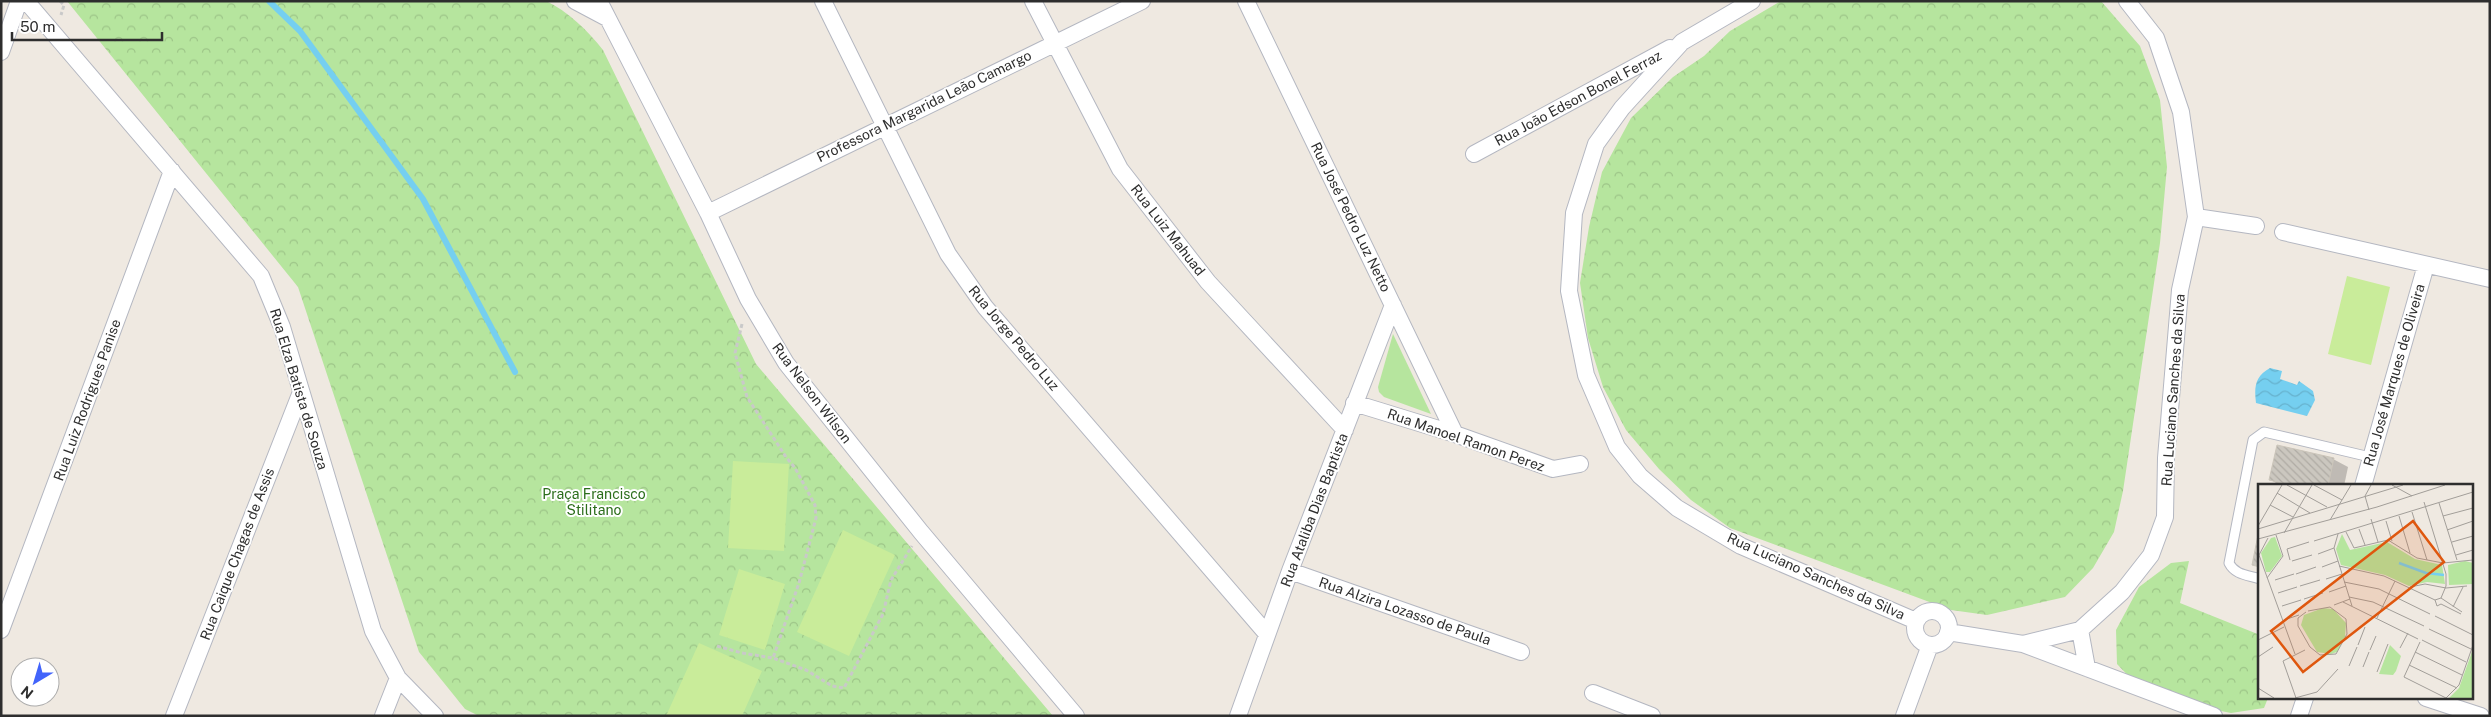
<svg xmlns="http://www.w3.org/2000/svg" width="2491" height="717" viewBox="0 0 2491 717" font-family="'Public Sans',sans-serif">
  <style>
    .forest { fill: url(#forest-crowns) }
    .park { fill: #b6e59e }
    .pitch { fill: #c9ec9a }
    .water { fill: url(#water-waves) }
    .shadow { fill: #0003 }
    .lines { fill: none; stroke-linecap: round; stroke-linejoin: round }
    .stream { stroke: #75cff0; stroke-width: 6 }
    .building { fill: url(#building-back-hatch); stroke: #cbc5ba }
    .lane-casing { stroke: #b4b7c1; stroke-width: 11 }
    .street-casing { stroke: #b4b7c1; stroke-width: 18 }
    .path { stroke: #c9c9c9; stroke-width: 3; stroke-dasharray: 4 2.5; stroke-linecap: butt }
    .lane { stroke: #fff; stroke-width: 9 }
    .street { stroke: #fff; stroke-width: 16 }
    .labels { text-anchor: middle; stroke-width: 4; stroke-linejoin: round; paint-order: stroke }
    .street-label { font-size: 14px; fill: #2e2e2e; stroke: #fff }
    .park-label { font-size: 14px; fill: #2c6e1b; stroke: #fff }
    .inset-river { fill: none; stroke: #75cff0; stroke-width: 2.5 }
    .inset-road { fill: none; stroke: #a29e99; stroke-width: 1 }
    .view { fill: #df570e; fill-opacity: 0.15; stroke: #df570e; stroke-width: 2.5 }
    .inset-edge { fill: none; stroke: #2e2e2e; stroke-width: 2.5 }
  </style>
  <defs>
    <pattern id="forest-crowns" width="20" height="18" patternUnits="userSpaceOnUse" patternTransform="scale(1.25)"><rect width="20" height="18" fill="#b6e59e"/><path d="M2 6a3 3 0 1 1 6 0M12 15a3 3 0 1 1 6 0" fill="none" stroke="#9dc588"/></pattern>
    <pattern id="water-waves" width="16" height="10" patternUnits="userSpaceOnUse" patternTransform="scale(1.25)"><rect width="16" height="10" fill="#75cff0"/><path d="M0 5q4-4 8 0t8 0" fill="none" stroke="#66b2ce"/></pattern>
    <pattern id="building-back-hatch" width="6" height="6" patternUnits="userSpaceOnUse" patternTransform="scale(1.25)"><rect width="6" height="6" fill="#cbc7bf"/><path d="M-1 5l2 2M0 0l6 6M5-1l2 2" fill="none" stroke="#afaba4"/></pattern>
  </defs>
  <rect width="100%" height="100%" fill="#efe9e1"/>
  <!-- forest -->
  <path class="forest" d="M67 1H546C568 11 588 31 603 50L756 364 1053 716H479L465 709 419 652 298 287Z
    M1781 1H2101L2140 46 2160 100 2167 167 2160 243 2123 491 2114 532 2093 568 2065 597 1987 615 1951 610 1730 528 1691 500 1659 469 1626 430 1603 387 1588 338 1580 283 1589 227 1602 172 1631 118 1673 77 1704 56 1730 31Z
    M2189 561 2180 603 2260 635V698H2268L2264 708 2231 713 2191 705 2140 688 2117 664 2116 630 2139 587 2171 563Z"/>
  <!-- park -->
  <path class="park" d="M1393 334 1431 414 1384 397 1379 392 1378 387Z"/>
  <!-- pitch -->
  <path class="pitch" d="M2347 276 2390 287 2371 365 2328 354Z
    M733 461 789 464 784 551 728 548Z
    M843 530 895 555 849 656 797 632Z
    M739 569 785 584 765 650 719 635Z
    M699 643 762 671 742 716H666Z"/>
  <!-- water -->
  <path class="water" d="M2270 368 2282 371 2280 379 2297 385 2299 381 2313 391 2315 400 2307 416 2256 403C2254 387 2255 376 2270 368Z"/>
  <!-- shadow -->
  <path class="shadow" d="M2333 459 2348 467 2344 486H2281L2271 480Z"/>
  <g class="lines">
    <!-- stream -->
    <path class="stream" d="M269 1 300 31 423 199 515 372"/>
  </g>
  <!-- building -->
  <path class="building" d="M2277 445 2334 458 2328 486H2295L2269 480Z
    M2259 530H2260V567L2252 565Z"/>
  <g class="lines">
    <defs>
      <path id="lane" d="M2260 579C2248 575 2235 575 2229 563L2253 440 2264 432 2370 457"/>
      <path id="street" d="M26 1 261 276 282 327 373 631 398 678 435 716
        M575 1 607 18
        M599 1 708 213 748 299 786 363 921 532 1076 716
        M823 1 948 254 985 307 1267 634
        M1033 1 1120 169 1208 282 1345 430
        M1246 1 1455 434
        M1752 1 1682 42 1622 108 1596 144 1574 213 1569 291 1586 375 1617 447 1640 476 1677 508 1741 546 1916 621
        M1 52 19 1
        M1474 154 1670 48
        M708 213 1142 1
        M2196 217 2256 226
        M2283 232 2490 279
        M1354 403 1455 434 1553 469 1580 464
        M2363 486 2426 265
        M1290 571 1521 652
        M1915 628a17 17 0 1 1 34 0a17 17 0 1 1-34 0Z
        M1 630 172 171
        M2080 630 2087 668
        M1948 632 2023 644 2080 630 2122 592 2151 555 2165 517 2166 458 2180 290 2196 217 2181 112 2156 38 2127 1
        M2023 644 2214 716
        M1593 693 1652 716
        M2426 698 2481 716
        M174 716 301 392
        M383 716 398 678
        M1238 716 1290 571 1393 305
        M1904 716 1930 645
        M2299 716 2305 698"/>
    </defs>
    <!-- lane casing -->
    <use href="#lane" class="lane-casing"/>
    <!-- street casing -->
    <use href="#street" class="street-casing"/>
    <!-- path -->
    <path class="path" d="M60 1 64 5 61 15
      M742 324 735 353 747 397 786 457 795 468 815 505 816 518 799 583 773 658 806 670 832 686 844 688 883 614 891 580 912 546
      M717 646 742 653 773 658"/>
    <!-- lane -->
    <use href="#lane" class="lane"/>
    <!-- street -->
    <use href="#street" class="street"/>
  </g>
  <g class="labels">
    <!-- street labels -->
    <g class="street-label">
      <text transform="translate(1578 98) rotate(-28)" y="5">Rua João Edson Bonel Ferraz</text>
      <text transform="translate(924 106) rotate(-26)" y="5">Professora Margarida Leão Camargo</text>
      <text transform="translate(1351 217) rotate(64)" y="5">Rua José Pedro Luz Netto</text>
      <text transform="translate(1168 230) rotate(52)" y="5">Rua Luiz Mahuad</text>
      <text transform="translate(1014 338) rotate(50)" y="5">Rua Jorge Pedro Luz</text>
      <text transform="translate(2394 375) rotate(-74)" y="5">Rua José Marques de Oliveira</text>
      <text transform="translate(299 389) rotate(73)" y="5">Rua Elza Batista de Souza</text>
      <text transform="translate(2173 390) rotate(-86)" y="5">Rua Luciano Sanches da Silva</text>
      <text transform="translate(812 393) rotate(53)" y="5">Rua Nelson Wilson</text>
      <text transform="translate(87 400) rotate(-70)" y="5">Rua Luiz Rodrigues Panise</text>
      <text transform="translate(1466 440) rotate(19)" y="5">Rua Manoel Ramon Perez</text>
      <text transform="translate(1314 510) rotate(-69)" y="5">Rua Ataliba Dias Baptista</text>
      <text transform="translate(237 554) rotate(-69)" y="5">Rua Caique Chagas de Assis</text>
      <text transform="translate(1816 576) rotate(24)" y="5">Rua Luciano Sanches da Silva</text>
      <text transform="translate(1405 611) rotate(19)" y="5">Rua Alzira Lozasso de Paula</text>
    </g>
    <!-- park labels -->
    <g class="park-label">
      <text x="594" y="499">Praça Francisco<tspan x="594" dy="16">Stilitano</tspan></text>
    </g>
  </g>
  <!-- overview -->
  <g transform="translate(2258 484)">
    <rect width="215" height="215" fill="#efe9e1"/>
    <path d="M84 50 92 66 129 58 157 75 184 81 187 100 169 98 151 102 127 91 83 81 78 65ZM207 77 215 79V100L191 101 190 81ZM65 124 75 125 88 139 87 153 79 168 73 170 59 168 43 141 46 131ZM132 161 143 172 138 187 135 191 121 190ZM215 165V214H191L201 204Z" fill="#b6e59e"/>
    <path d="M17 53 24 72 12 88H8L3 69 13 54Z" fill="#b6e59e"/>
    <path class="inset-river" d="M141 79 168 89 186 91"/>
    <path class="inset-road" d="M29 1 69 23M56 1 84 16M134 1 154 12M19 9 52 29M166 18 188 90V102L183 114M181 19 199 76M12 21 35 33M111 26 107 12 113 1M154 28 169 76M141 32 152 69M185 32 215 24M113 35 120 58M72 36 93 1M128 37 134 57M0 42 24 1M0 45 145 1M101 45 107 61M189 46 215 37M88 48 96 64 130 56 159 74 185 79 215 76M26 49 54 1M80 50 76 64 94 122M10 54 1 71 37 170M0 55 119 23 187 1M56 57 215 8M194 58 215 52M60 70 76 64M198 71 215 66M32 76 29 65 51 58M34 77 54 71M81 82 126 92 177 116M64 83 80 77M38 90 58 83M9 94 25 72 18 51M68 95 84 90M17 96 36 90M86 98 121 105 172 130M42 102 62 96M152 103 167 100 188 104 209 102M71 108 88 102M20 109 39 103M91 113 115 118 166 142M46 115 65 109M85 118 160 155M76 121 92 115M24 122 43 116M195 123 205 103M48 128 40 134V142L52 163 62 171 78 170 89 150 88 135 72 123 50 127M203 130 183 120 179 122 177 116 183 114 204 128M177 132 215 151M119 134 137 97M26 136 41 131M171 145 213 165M0 156 26 143M164 156 208 178M162 158 146 193 188 214 201 201 215 161M100 161 107 143M142 164 150 149M112 166 118 152M157 168 204 191M0 173 15 163M151 181 199 204M91 182 99 163M105 183 111 168M119 188 130 160M0 204 16 214M37 214 59 208 80 185M38 214 25 177 47 166"/>
    <path class="view" d="M155 37 186 78 45 188 13 147Z"/>
    <rect width="215" height="215" class="inset-edge"/>
  </g>
  <!-- border -->
  <rect width="2491" height="717" fill="none" stroke="#2e2e2e" stroke-width="5"/>
  <!-- north arrow -->
  <g transform="translate(35 682) rotate(218)"><circle r="24" fill="#ffffff" stroke="#ababab"/>
  <path d="M0-4L9 19L0 12L-9 19Z" fill="#4264fb"/>
  <text y="-8" font-size="14" font-weight="bold" text-anchor="middle" fill="#2e2e2e">N</text>
  </g>
  <!-- scale -->
  <path d="M12 32v8h150v-8" fill="none" stroke="#2e2e2e" stroke-width="2.5"/>
  <text x="20" y="32" font-size="15" fill="#2e2e2e" stroke="#ffffff" stroke-width="4" paint-order="stroke">50 m</text>
</svg>
